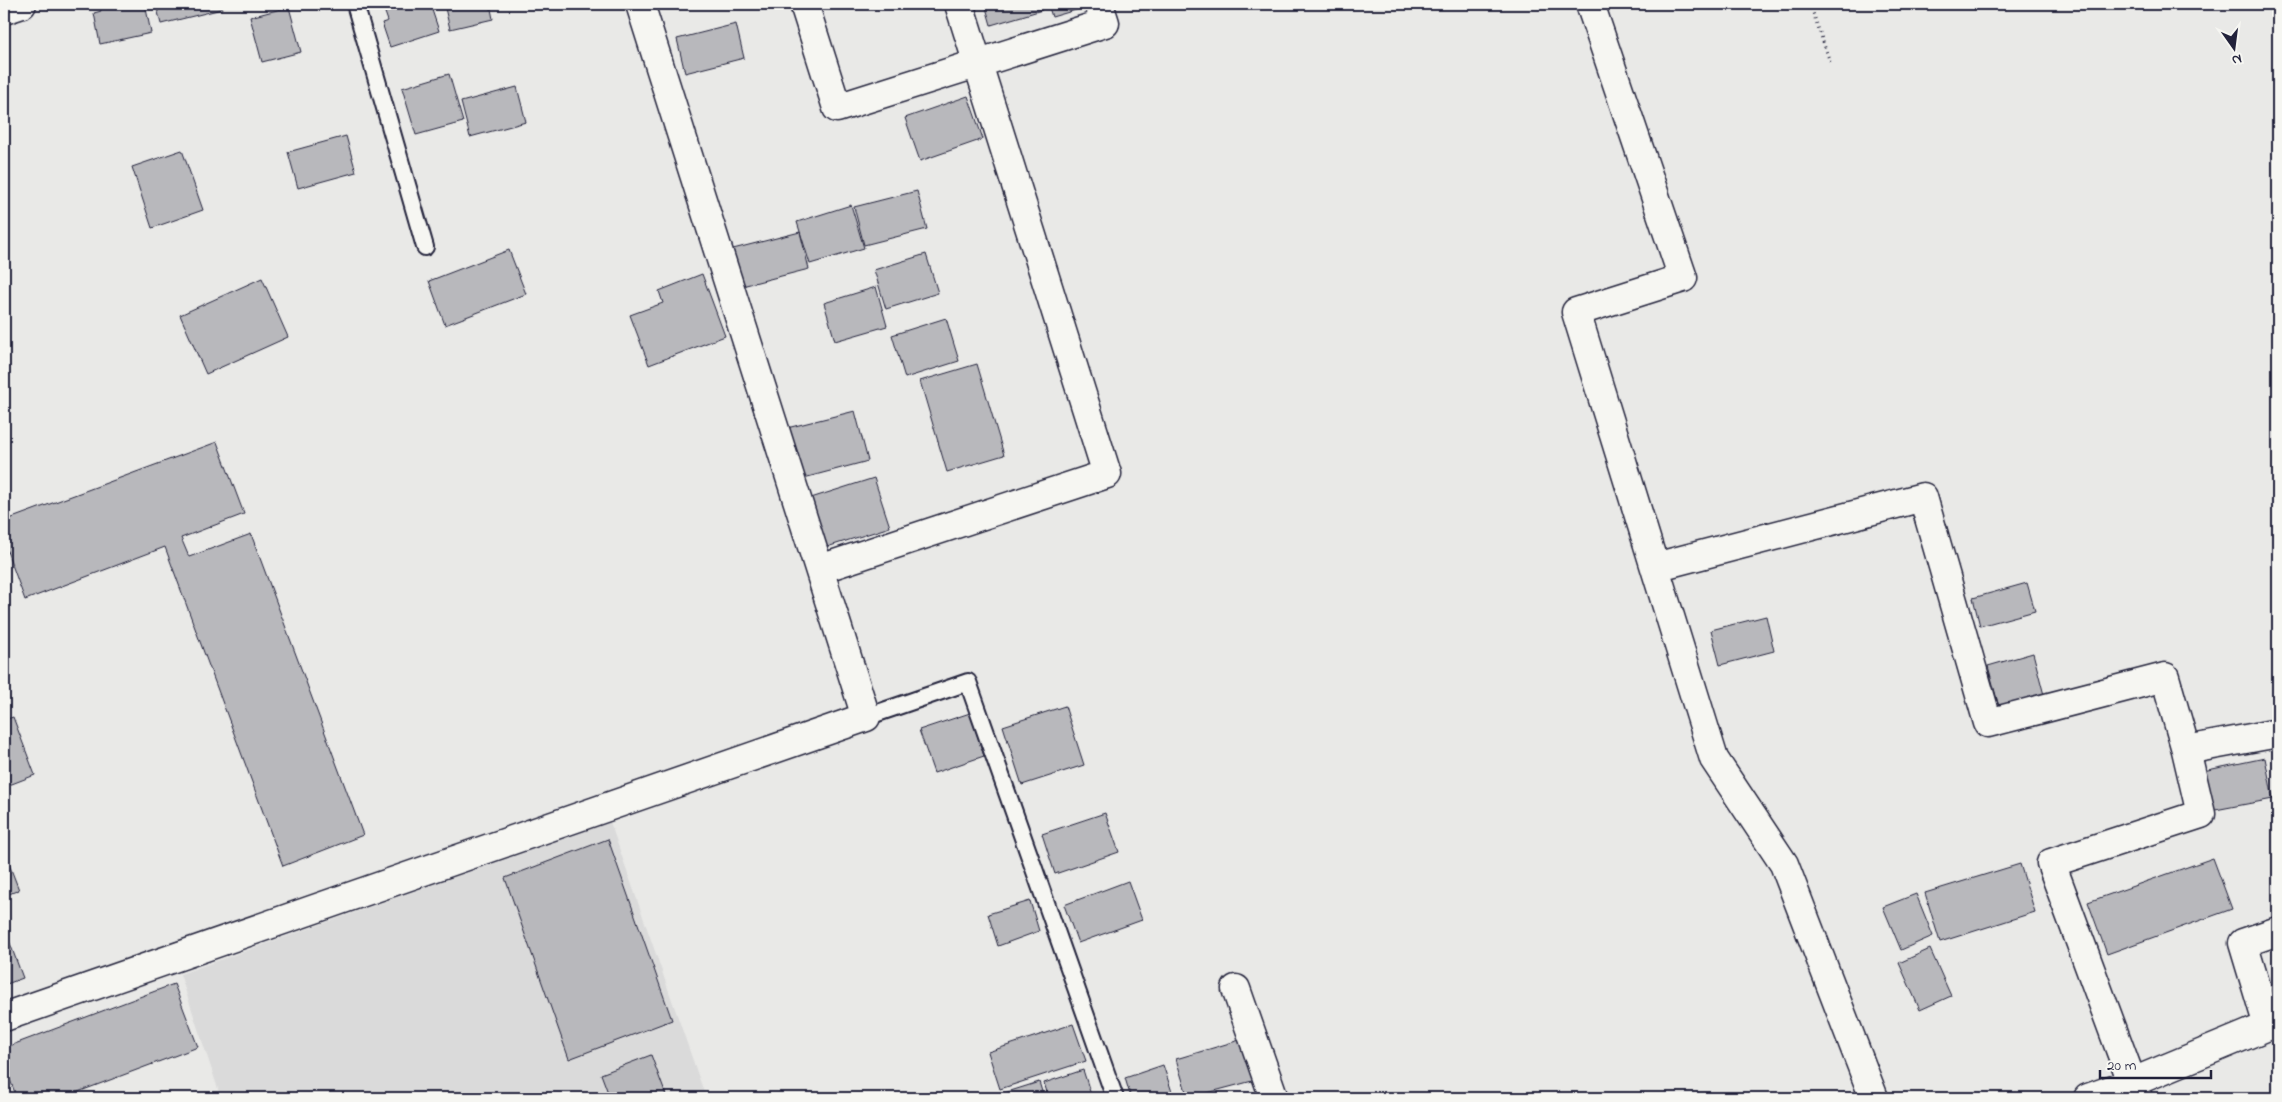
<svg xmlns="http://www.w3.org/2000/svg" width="2282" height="1102" viewBox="0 0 2282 1102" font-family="'Indie Flower',sans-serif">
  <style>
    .built { fill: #dadada }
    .building { fill: #b8b8bc; stroke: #22223b }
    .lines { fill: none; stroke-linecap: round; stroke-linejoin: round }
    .lane-casing { stroke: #22223b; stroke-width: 20 }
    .street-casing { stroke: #22223b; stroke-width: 31 }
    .path { stroke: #22223b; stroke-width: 3; stroke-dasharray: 1 4; stroke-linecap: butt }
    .lane { stroke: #f6f6f2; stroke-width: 16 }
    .street { stroke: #f6f6f2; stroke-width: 28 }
  </style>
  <rect width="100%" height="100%" fill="#e9e9e7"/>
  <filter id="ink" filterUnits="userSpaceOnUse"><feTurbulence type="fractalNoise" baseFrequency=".02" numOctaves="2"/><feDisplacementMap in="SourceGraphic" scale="10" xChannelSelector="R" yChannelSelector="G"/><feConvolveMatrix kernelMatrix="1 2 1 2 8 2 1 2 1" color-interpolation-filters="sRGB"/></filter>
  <g filter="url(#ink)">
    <!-- built -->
    <path class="built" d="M610 822 706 1098H221L180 974Z"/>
    <!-- building -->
    <path class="building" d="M99 4H145L151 33 100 44 94 13 101 11Z
      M156 4H221L222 9 161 24Z
      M382 4H430L439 31 390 47 382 23 388 21Z
      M444 4H490L493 19 450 29Z
      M985 4H1040L1042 10 991 25Z
      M1048 4H1085L1086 7 1052 17Z
      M289 7 301 52 262 62 250 17Z
      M736 24 744 58 685 73 677 39Z
      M449 74 463 122 416 135 402 88Z
      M517 87 526 122 470 137 461 102Z
      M968 96 983 139 920 161 905 118Z
      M346 136 356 172 298 188 288 152Z
      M182 150 203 210 152 228 132 167Z
      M917 191 927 229 864 245 854 207Z
      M851 205 864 248 810 264 797 222Z
      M800 232 809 269 742 286 733 249Z
      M509 250 526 294 445 325 429 281Z
      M926 254 938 293 886 309 874 270Z
      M702 274 725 336 649 365 630 315 663 303 659 291Z
      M262 278 288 337 206 374 180 315Z
      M876 287 887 326 835 341 824 303Z
      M946 318 959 361 905 378 892 335Z
      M977 364 1004 455 947 472 920 381Z
      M855 411 868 461 800 479 787 428Z
      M217 442 244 514 181 538 189 557 251 534 363 835 283 866 165 547 25 600 4 543V521Z
      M874 478 890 527 827 547 811 498Z
      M2027 583 2035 611 1980 626 1973 598Z
      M1766 616 1774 651 1720 665 1711 630Z
      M2033 653 2044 695 1999 707 1988 666Z
      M1065 706 1084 765 1022 785 1003 726Z
      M970 713 984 756 934 773 919 730Z
      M13 717 35 775 4 787V720Z
      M2265 758 2273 799 2210 811 2203 771Z
      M1105 813 1119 852 1055 874 1042 834Z
      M608 839 672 1020 569 1059 505 878Z
      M4 851 19 890 4 896Z
      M2213 858 2232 909 2107 954 2088 902Z
      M2020 864 2035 912 1940 942 1925 893Z
      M1128 881 1142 920 1078 943 1064 905Z
      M1916 894 1933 936 1901 950 1883 907Z
      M1030 901 1039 931 998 946 988 914Z
      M8 938 23 978 4 985V940Z
      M1930 949 1951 996 1920 1010 1899 963Z
      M174 984 198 1047 62 1098H17L4 1064V1048Z
      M1073 1024 1086 1061 1000 1089 988 1052Z
      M1243 1039 1256 1080 1188 1098 1176 1059Z
      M651 1055 667 1098H610L601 1074Z
      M1163 1065 1174 1098H1131L1125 1078Z
      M1083 1070 1092 1098H1049L1044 1083Z
      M1039 1082 1044 1098H1002L1001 1094Z"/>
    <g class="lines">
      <defs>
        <path id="lane" d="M355 4 425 247
          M866 717 968 682 1115 1098"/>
        <path id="street" d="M804 4 837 108 1105 23 1099 4
          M1590 4 1683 278 1576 312 1714 759 1784 864 1874 1098
          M4 10 22 4
          M1655 567 1923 497 1988 723 2165 677 2186 750
          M820 569 1107 474 959 4
          M1236 989 1274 1098
          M4 1017 866 717 640 4
          M2088 1098 2133 1082 2268 1026 2243 943 2278 931
          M2138 1098 2051 863 2201 814 2186 750 2278 733"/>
      </defs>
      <!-- lane casing -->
      <use href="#lane" class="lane-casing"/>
      <!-- street casing -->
      <use href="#street" class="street-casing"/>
      <!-- path -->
      <path class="path" d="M1810 4 1830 62"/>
      <!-- lane -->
      <use href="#lane" class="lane"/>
      <!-- street -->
      <use href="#street" class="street"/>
    </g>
  </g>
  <!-- margin -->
  <rect width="2282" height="1102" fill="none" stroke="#f6f6f2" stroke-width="20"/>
  <rect x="10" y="10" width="2262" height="1082" fill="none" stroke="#22223b" stroke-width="2" filter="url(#ink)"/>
  <!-- north arrow -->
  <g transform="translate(2234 48) rotate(166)" stroke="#f6f6f2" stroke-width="4" paint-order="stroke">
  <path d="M0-4L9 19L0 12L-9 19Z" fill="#22223b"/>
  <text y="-8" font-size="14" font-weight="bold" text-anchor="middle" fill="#22223b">N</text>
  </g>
  <!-- scale -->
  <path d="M2100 1070v8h111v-8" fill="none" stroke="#22223b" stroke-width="2.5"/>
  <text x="2107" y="1070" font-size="15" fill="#22223b" stroke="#f6f6f2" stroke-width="4" paint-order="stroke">20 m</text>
</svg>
